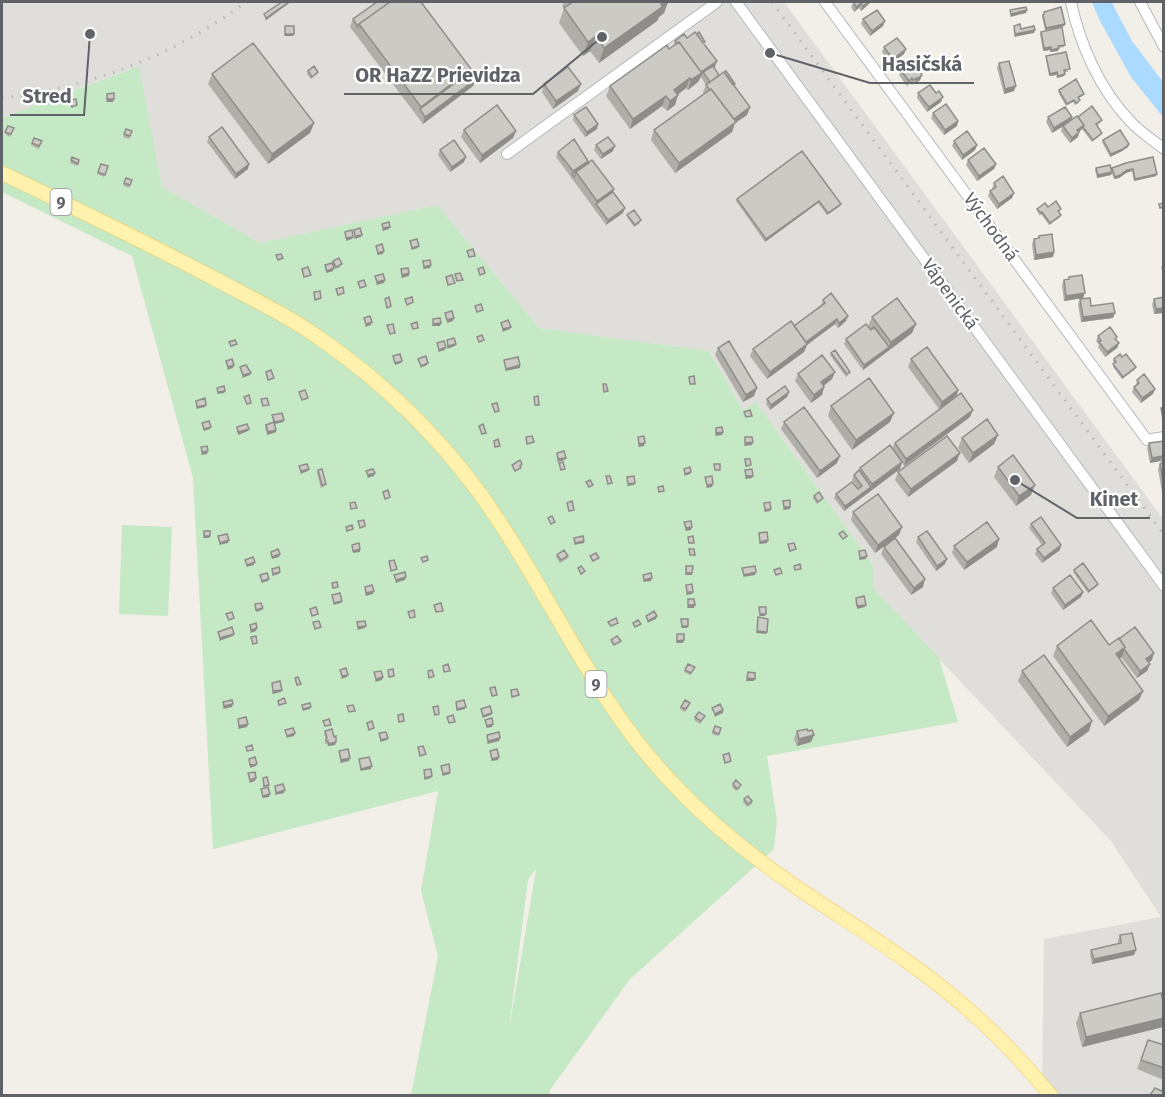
<svg xmlns="http://www.w3.org/2000/svg" width="1165" height="1097" viewBox="0 0 1165 1097" font-family="'Fira Sans',sans-serif">
  <style>
    .industrial { fill: #e0deda }
    .green { fill: #c5e8c5; fill-rule: evenodd }
    .water { fill: #aadaff }
    .lines { fill: none; stroke-linecap: round; stroke-linejoin: round }
    .minor-casing { stroke: #b5b8bc; stroke-width: 12 }
    .major-casing { stroke: #f2c960; stroke-width: 15 }
    .minor { stroke: #fff; stroke-width: 10 }
    .major { stroke: #fff2af; stroke-width: 14 }
    .rail { stroke: #b6b7b8; stroke-width: 3; stroke-dasharray: 1.5 8; stroke-linecap: butt }
    .wall { fill: #afaea9 }
    .shaded-wall { fill: #8f8d8a }
    .building { fill: #cccac5; stroke: #8f8d8a; stroke-width: 1.5 }
    .labels { text-anchor: middle; stroke-width: 4.5; stroke-linejoin: round; paint-order: stroke }
    .shield { fill: #fff; stroke: #8f9295; stroke-width: 1.5 }
    .shield-label { font-size: 16px; font-weight: bold; fill: #5f6368 }
    .street-label { font-size: 18px; fill: #5f6368; stroke: #fff }
    .leader { fill: none; stroke: #5f6368; stroke-width: 2 }
    .callout-dot { fill: #5f6368; stroke: #fff; stroke-width: 2 }
    .callout-label { font-size: 20px; text-anchor: middle; font-weight: bold; fill: #5f6368; stroke: #fff; stroke-width: 4.5; stroke-linejoin: round; paint-order: stroke }
  </style>
  <rect width="100%" height="100%" fill="#f1efe8"/>
  <!-- industrial -->
  <path class="industrial" d="M2 2H784L1163 519V1095H1042L1044 939 1161 917 1111 841 872 588 873 565 756 402 743 410 709 351 539 328 437 205 260 243 162 187 138 66 2 118Z"/>
  <!-- green -->
  <path class="green" d="M139 66 162 187 260 243 437 205 539 328 709 351 743 410 756 402 873 565V588L939 658 958 722 767 756 777 820 774 849 630 979 550 1090V1095H411L438 956 421 891 438 791 213 849 193 478 132 256 2 192V118ZM535 870H536L509 1029 528 880Z
    M122 525 172 527 168 616 119 614Z"/>
  <!-- water -->
  <path class="water" d="M1092 2H1112L1115 9 1132 41 1163 82V117L1131 77 1100 21Z"/>
  <g class="lines">
    <defs>
      <path id="minor" d="M736 2 1164 586
        M825 2 1147 440 1164 437
        M1071 2C1080 45 1100 90 1131 122 1140 132 1153 140 1164 149
        M1140 2 1164 47
        M507 154 717 2"/>
      <path id="major" d="M2 173C74 208 148 243 219 281 255 300 292 318 325 342 383 383 436 434 478 491 550 590 594 706 682 793 715 827 753 857 792 884 829 910 868 933 905 960 960 998 1009 1044 1051 1096"/>
    </defs>
    <!-- minor casing -->
    <use href="#minor" class="minor-casing"/>
    <!-- major casing -->
    <use href="#major" class="major-casing"/>
    <!-- minor -->
    <use href="#minor" class="minor"/>
    <!-- major -->
    <use href="#major" class="major"/>
    <!-- rail -->
    <path class="rail" d="M772 2 1164 535
      M2 98C90 88 175 55 246 2"/>
  </g>
  <!-- wall -->
  <path class="wall" d="M564 2H668L664 13 659 17 657 21 599 63 590 51 583 56 559 23 564 8 562 6Z
    M852 2H871L861 11 859 8 854 12 851 7 853 3Z
    M1044 12 1065 24 1064 26 1045 30 1042 17Z
    M353 19 471 69 470 72 473 86 423 124 350 27Z
    M863 19 883 26 870 36 861 24Z
    M1041 32 1065 45 1064 47 1059 48 1058 51 1050 52V50L1043 51 1040 34Z
    M687 38 704 44 717 61 714 68 719 75 734 86 750 107 747 115 735 123 732 132 675 173 651 140 654 130 704 94 703 92 706 85 701 77 698 82 688 90 686 88 678 94 675 105 667 111 662 106 630 129 606 96 610 86 669 49 673 46 675 41Z
    M884 47 906 49 904 54 891 64 882 52Z
    M1046 56 1069 72H1065L1064 76 1057 78 1056 75 1049 76 1046 59Z
    M999 63 1014 91 1004 94 997 68Z
    M901 70 922 75 920 80 915 84V83L912 85 910 83 907 86 899 75Z
    M308 71 317 74 311 79 307 74Z
    M212 74 314 123 310 133 268 164 208 84Z
    M544 84 578 91 553 109 542 92Z
    M1059 90 1084 94 1083 96 1079 98V103L1075 105 1073 102 1066 106 1058 92Z
    M918 93 941 102 927 112 917 98Z
    M933 113 958 121 957 126 944 135 931 118Z
    M574 115 597 129 585 137 573 120Z
    M1048 117H1072L1071 120 1078 117 1102 120 1101 122 1097 126 1101 135 1092 142 1082 129 1079 132 1078 137 1070 143 1061 131 1062 127 1052 133 1046 122Z
    M8 126 14 128 10 137 5 134Z
    M126 129 132 131 129 139 123 137Z
    M464 130 513 138 480 163 461 137Z
    M209 137 248 169 235 179 207 142Z
    M34 138 42 141 39 149 31 145Z
    M1103 140 1129 144 1128 147 1122 151 1110 157 1102 142Z
    M954 141 977 145 975 150 962 160 952 146Z
    M596 145 615 146 613 151 601 159 594 150Z
    M440 150 464 162 450 172 438 155Z
    M802 151 840 206 827 215 818 203 765 242 736 201 737 199Z
    M558 152 587 163 613 192 623 213 606 225 556 157Z
    M72 157 79 160 77 166 70 163Z
    M968 160 996 164 994 169 977 181 966 165Z
    M1126 163 1157 174 1156 176 1134 181 1132 171 1126 173 1119 178 1114 179 1112 173 1111 175 1097 178 1095 170 1096 168 1111 170 1112 168Z
    M101 164 108 166 104 177 97 174Z
    M126 178 132 180 129 188 123 185Z
    M994 183 1014 193 1012 198 997 209 988 196 990 191 992 189Z
    M1048 207 1061 209 1059 212 1060 217 1049 225 1041 214 1040 216 1037 211V209Z
    M627 215 640 223 634 227 627 217Z
    M1039 236 1054 252 1053 257 1034 260 1032 244 1034 239 1038 238Z
    M333 261 341 267 335 269 332 264 333 271 326 273 325 268V265L332 263Z
    M1164 262V280L1161 267Z
    M1069 277 1083 298 1064 301 1062 285 1064 280H1068Z
    M1164 297 1154 314 1152 304 1154 299Z
    M1080 299 1091 306 1113 318 1081 322 1078 304Z
    M823 300 846 321 838 328 835 324 807 345 804 352 767 379 750 356 753 349 794 326 821 305Z
    M872 317 912 333 863 370 844 344 846 339 868 327Z
    M1098 336 1116 340 1119 343 1117 348 1105 357 1098 347 1099 345 1096 341Z
    M718 348 754 396 743 402 715 355Z
    M831 353 850 372 849 374 846 377 830 355Z
    M1122 357 1136 367 1135 369 1122 379 1113 367 1114 363 1113 361 1114 359Z
    M911 359 958 390 956 398 939 409 908 367Z
    M835 372 832 379 824 386V387L822 395 811 403 795 381 798 374Z
    M1137 380 1153 394 1141 403 1132 392 1134 387 1136 385Z
    M789 392 787 397 770 410 766 404 767 399Z
    M831 406 890 422 852 450 828 416Z
    M272 415 283 422 275 424 276 432 267 435 265 427 266 425 273 422 272 417Z
    M970 417 904 466 902 463 900 469 844 511 834 498 836 494 859 489 852 480 854 475 859 470 860 468 892 448 895 443Z
    M784 422 840 456 837 463 817 478 781 429Z
    M998 435 994 444 969 463 958 448 962 438Z
    M1164 441V492H1162L1158 469 1160 464 1161 463 1160 461 1150 463 1147 448 1149 443Z
    M957 461 908 497 895 480 898 472Z
    M998 467 1031 495 1016 506 994 477Z
    M318 470 326 484 325 486 321 488 317 473Z
    M814 496 823 498 822 500 817 504 813 498Z
    M853 512 899 535 875 553 851 520Z
    M1031 524 1060 550 1042 563 1035 554 1037 549 1042 545 1029 528Z
    M918 537 945 564 936 571 916 542Z
    M954 546 997 547 964 570 952 553Z
    M884 547 923 587 911 595 881 554Z
    M557 555 568 556 567 559 560 563 556 557Z
    M1074 570 1098 584 1097 586 1088 593 1073 572Z
    M1053 588 1083 592 1081 597 1063 610 1051 593Z
    M1119 638 1152 660 1149 662 1150 664 1147 671 1137 678 1121 657 1119 658 1143 691 1139 700 1104 726 1053 656 1057 646 1109 645Z
    M688 664 695 667 690 675 684 672Z
    M1022 671 1089 731 1067 747 1018 681Z
    M685 700 690 703 685 712 680 709Z
    M705 716 700 724 694 720 695 717Z
    M715 726 721 728 718 736 712 734Z
    M325 731 336 742 335 745 328 746 327 744H325L326 739 324 734Z
    M797 731 811 742 797 746 794 739Z
    M733 784 740 788 736 791 732 787Z
    M744 799 752 801V804L747 807 743 802Z
    M1120 935 1134 955 1092 964 1090 955 1091 950 1118 944V940Z
    M1164 1005 1163 1027 1082 1047 1076 1023 1080 1013Z
    M1148 1040 1164 1045V1080L1137 1069Z"/>
  <!-- shaded-wall -->
  <path class="shaded-wall" d="M289 2 288 4 265 21 266 18Z
    M665 2H668L664 13 659 17 657 21 599 63 604 48Z
    M868 2H871L861 11 863 6Z
    M861 3 859 8 854 12 856 7Z
    M1027 10 1026 13 1010 17 1011 14Z
    M885 21 883 26 870 36 872 31Z
    M1065 24 1064 26 1045 30 1046 28Z
    M1035 30 1034 33 1014 37 1015 34Z
    M285 34H294L293 36H284Z
    M596 36 590 51 583 56 588 42Z
    M1051 47 1050 50 1043 51 1044 48Z
    M1059 48 1058 51 1050 52 1051 50Z
    M906 49 904 54 891 64 893 59Z
    M717 61 714 69 703 72 698 82 688 90 691 80 700 73Z
    M471 69 468 79 420 109 421 107Z
    M1057 72 1056 75 1049 76 1050 74Z
    M1065 74 1064 76 1057 78 1058 76Z
    M922 75 920 80 915 84 917 79Z
    M690 78 686 88 671 100 674 90Z
    M476 79 473 86 423 124 425 117Z
    M581 84 578 91 553 109 556 101Z
    M1016 86 1014 91 1004 94 1005 89Z
    M678 95 675 105 667 111 670 101Z
    M666 96 662 106 630 129 633 119Z
    M943 97 941 102 927 112 929 107Z
    M107 99H114L113 102H106Z
    M750 107 747 115 735 123 732 132 675 173 679 163 732 120Z
    M1072 117 1070 122 1052 133 1054 128Z
    M958 121 957 126 944 135 945 130Z
    M314 123 310 133 268 164 272 154Z
    M598 124 597 129 585 137 587 132Z
    M1084 125 1082 129 1076 135 1077 130Z
    M516 131 513 138 480 163 482 155Z
    M1079 132 1078 137 1070 143 1072 138Z
    M1129 144 1128 147 1122 151 1110 157 1111 154Z
    M977 145 975 150 962 160 963 155Z
    M615 146 613 151 601 159 603 154Z
    M466 157 464 162 450 172 452 167Z
    M249 164 248 169 235 179 236 174Z
    M996 164 994 169 977 181 979 176Z
    M1133 169 1132 171 1126 173 1119 178 1114 179 1115 177 1127 170Z
    M1112 172 1111 175 1097 178 1098 175Z
    M1157 174 1156 176 1134 181 1135 179Z
    M614 189 611 197 596 204 597 201Z
    M1014 193 1012 198 997 209 999 204Z
    M819 201 818 203 765 242 766 239Z
    M841 204 840 206 827 215 828 213Z
    M625 208 623 213 606 225 608 220Z
    M1061 215 1060 217 1049 225 1050 223Z
    M390 227 389 229 382 231 383 228Z
    M362 235 361 237 354 239 355 236Z
    M353 237 352 239 346 241V238Z
    M419 246 418 248 411 250 412 248Z
    M384 251 383 254 377 255 378 253Z
    M1054 252 1053 257 1034 260 1036 255Z
    M431 265 430 268 423 269 424 267Z
    M334 268 333 271 326 273 327 271Z
    M409 273V276L401 278 402 275Z
    M385 280 384 283 376 285 377 282Z
    M1085 293 1083 298 1064 301 1066 296Z
    M1164 308V313L1154 314 1156 309Z
    M1115 313 1113 318 1081 322 1083 317Z
    M848 316 846 321 838 328 839 323Z
    M454 318 453 321 447 323V320Z
    M837 319 835 324 807 345 804 352 767 379 770 372 804 343Z
    M372 322 371 325 365 327 366 324Z
    M441 323 440 326H432L433 324Z
    M916 324 912 333 863 370 864 365 889 347 891 342Z
    M511 327 510 329 502 332 503 329Z
    M1119 343 1117 348 1105 357 1107 352Z
    M456 344 455 346 447 349 448 346Z
    M446 347 445 350 438 352 439 350Z
    M402 361 401 363 395 365V363Z
    M428 363 427 365 420 368 421 366Z
    M234 365 233 368 227 370 228 367Z
    M520 365V368L505 371 506 369Z
    M1136 367 1135 369 1122 379 1123 377Z
    M835 372 832 379 818 390 821 382Z
    M251 373 250 375 242 378 243 375Z
    M824 387 822 395 811 403 814 395Z
    M757 388 754 396 743 402 746 395Z
    M1155 389 1153 394 1141 403 1142 398Z
    M958 390 956 398 939 409 942 402Z
    M225 391 224 393 217 394 218 392Z
    M789 392 787 397 770 410 771 405Z
    M206 405 205 407 196 409 197 407Z
    M973 410 970 417 904 466 906 459Z
    M894 413 890 422 852 450 856 440Z
    M284 420 283 422 274 424 275 422Z
    M211 427 210 429 203 431 204 429Z
    M249 429 248 431 238 435V432Z
    M276 430V432L267 435 268 432Z
    M723 432 722 435 715 436 716 433Z
    M998 435 994 444 969 463 973 453Z
    M753 442 752 445 744 446 745 443Z
    M645 443 644 446 638 447 639 444Z
    M208 451 207 454 201 455 202 452Z
    M960 453 957 461 908 497 911 489Z
    M840 456 837 463 817 478 820 471Z
    M1162 456 1160 461 1150 463 1152 458Z
    M566 458 565 460 557 462 558 459Z
    M902 462 900 469 844 511 845 506 871 487 872 484Z
    M309 469 308 471 300 474 301 471Z
    M691 472 690 474 684 476 685 474Z
    M375 473 374 476 367 478 368 475Z
    M746 476H753L752 478 745 479Z
    M635 483 634 485 627 486 628 484Z
    M713 484 712 487 706 488 707 485Z
    M1035 485 1031 495 1016 506 1019 496Z
    M784 507H790V509L783 510Z
    M771 509 770 511 764 512 765 510Z
    M692 527 691 530 685 531 686 528Z
    M902 527 899 535 875 553 878 545Z
    M204 536H210L209 538H203Z
    M999 539 997 547 964 570 967 562Z
    M229 540 228 543 219 545 220 543Z
    M768 540 767 543 759 544 760 542Z
    M584 541V543L574 545 575 543Z
    M1061 545 1060 550 1042 563 1044 558Z
    M360 549V552L353 553V551Z
    M280 554 279 557 272 559V557Z
    M867 556 866 559 859 560 860 558Z
    M947 559 945 564 936 571 937 566Z
    M255 562 254 565 246 567 247 565Z
    M280 572 279 574 272 576 273 574Z
    M756 572 755 575 743 577 744 575Z
    M686 573H692V575H685Z
    M406 577 405 580 395 583 396 580Z
    M652 578 651 581 643 582 644 580Z
    M269 579 268 581 261 583 262 581Z
    M925 579 923 587 911 595 914 588Z
    M1098 584 1097 586 1088 593 1089 591Z
    M374 591 373 594 365 596 366 593Z
    M687 592H693L692 594 686 595Z
    M1083 592 1081 597 1063 610 1065 605Z
    M342 601 341 603 333 605 334 603Z
    M688 605H695L694 608H687Z
    M866 605 865 607 857 609V606Z
    M263 608 262 610 256 612V610Z
    M760 614H766L765 616H759Z
    M657 616 656 619 647 623 648 621Z
    M366 626 365 628 357 630 358 627Z
    M682 626H688L687 628H681Z
    M257 628 256 631 250 633 251 630Z
    M757 631 767 632 766 634 756 633Z
    M234 634 233 636 219 641 220 638Z
    M684 640 683 643H676L677 641Z
    M1125 647 1122 657 1112 663 1116 654Z
    M1154 653 1152 660 1143 666 1146 659Z
    M1150 664 1147 671 1137 678 1140 671Z
    M348 675 347 677 341 679 342 676Z
    M383 677 382 680 375 682 376 679Z
    M747 678 755 679 754 681H746Z
    M282 690 281 692 272 694 273 691Z
    M1143 691 1139 700 1104 726 1108 716Z
    M233 704 232 707 223 709 224 706Z
    M311 707 310 709 302 711 303 709Z
    M466 707 465 709 456 711 457 709Z
    M723 710V713L714 717 715 714Z
    M492 713 491 715 482 718 483 716Z
    M1092 721 1089 731 1067 747 1070 737Z
    M248 724 247 727 238 729 239 726Z
    M493 724 492 727 486 728 487 726Z
    M295 733 294 736 286 738 287 736Z
    M814 735 811 742 797 746 799 739Z
    M388 738 387 740 380 742 381 740Z
    M500 738 499 741 487 744 488 741Z
    M336 742 335 745 328 746 329 744Z
    M499 757 498 760 491 761 492 759Z
    M350 758 349 761 340 763 341 760Z
    M257 764 256 766 250 768V765Z
    M372 766 371 769 360 771 361 769Z
    M450 772V774L442 776 443 774Z
    M432 776 431 778 424 780 425 778Z
    M256 778 255 781 249 783 250 780Z
    M285 790 284 793 275 795 276 793Z
    M270 794 269 797 262 798 263 796Z
    M1136 950 1134 955 1092 964 1094 959Z
    M1164 1018 1163 1027 1082 1047 1086 1037Z"/>
  <!-- building -->
  <path class="building" d="M282 2H289L266 18 264 14Z
    M377 2H390L359 24 358 27 353 19Z
    M390 2H421L471 69 421 107 359 24Z
    M573 2H665L661 4 662 7 604 48 596 36 588 42 564 8Z
    M853 2H869L863 6 861 3 856 7Z
    M1026 7 1027 10 1011 14 1010 10Z
    M1061 7 1065 24 1046 28 1043 15 1044 14V12Z
    M877 10 885 21 872 31 863 19Z
    M1020 24 1021 29 1034 26 1035 30 1015 34 1014 26Z
    M285 26H294V34H285Z
    M1062 27 1065 45 1058 46 1059 48 1051 50V47L1044 48 1041 32Z
    M695 32 717 61 701 72 679 42 678 43 675 41 684 34 687 38Z
    M699 32 705 42 703 43 697 34Z
    M897 38 906 49 893 59 884 47Z
    M679 42 702 73 691 80 690 78 674 90 678 95 670 101 666 96 633 119 610 86 667 45 669 49Z
    M253 43 314 123 272 154 212 74Z
    M1066 52 1070 69 1064 70 1065 74 1058 76 1057 72 1050 74 1046 56Z
    M913 61 922 75 917 79V78L913 80 912 78 909 81 901 70Z
    M1009 61 1016 86 1005 89 999 63Z
    M314 66 318 72 312 77 308 71Z
    M713 66 719 75 710 82 703 72Z
    M568 67 581 84 556 101 544 84Z
    M726 71 735 84 733 85 724 72Z
    M470 72 476 79 425 117 420 109Z
    M724 72 750 107 734 119 711 89 710 90 706 85Z
    M1076 79 1084 94 1078 97 1080 100 1076 103 1074 100 1067 104 1059 90Z
    M930 85 936 93 939 91 943 97 929 107 918 93Z
    M711 89 736 122 679 163 654 130Z
    M114 93V99H107V94Z
    M76 99 77 105 72 107 70 100Z
    M946 104 958 121 945 130 933 113Z
    M497 105 516 131 482 155 464 130Z
    M1092 106 1102 120 1096 124 1102 133 1093 140 1083 127 1084 125 1078 117Z
    M586 107 598 124 587 132 574 115Z
    M1065 107 1072 117 1054 128 1048 117Z
    M1077 116 1084 125 1077 130 1079 132 1072 138 1063 126Z
    M8 126 14 128 11 134 5 132Z
    M222 127 249 164 236 174 209 137Z
    M126 129 132 131 130 136 124 134Z
    M1120 130 1129 144 1123 149 1111 154 1103 140Z
    M967 131 977 145 963 155 954 141Z
    M608 137 615 146 603 154 596 145Z
    M34 138 42 141 39 146 32 143Z
    M574 139 588 161 573 171 558 152Z
    M454 140 466 157 452 167 440 150Z
    M984 148 996 164 979 176 968 160Z
    M802 151 841 204 828 213 819 201 766 239 737 199Z
    M72 157 79 160 78 164 71 160Z
    M1153 157 1157 174 1135 179 1133 169 1127 170 1120 175 1115 177 1112 168 1126 163Z
    M592 160 614 189 597 201 576 172Z
    M588 162 589 163 576 172 574 177 572 174Z
    M101 164 108 166 105 175 98 172Z
    M1110 165 1112 172 1098 175 1096 168Z
    M1003 176 1014 193 999 204 990 191 996 187 994 183Z
    M126 178 132 180 130 185 124 183Z
    M613 192 625 208 608 220 596 204Z
    M1056 201 1061 209 1058 211 1061 215 1050 223 1042 212 1041 213 1037 209 1045 203 1048 207Z
    M1164 203V207L1160 208 1159 204Z
    M634 210 641 220 635 225 627 215Z
    M389 222 390 227 383 228 382 224Z
    M360 228 362 235 355 236 354 230Z
    M352 230 353 237 346 238 345 232Z
    M1052 234 1054 252 1036 255 1034 239 1039 238V236Z
    M417 239 419 246 412 248 410 241Z
    M382 244 384 251 378 253 376 246Z
    M473 249 475 256 469 257 467 251Z
    M281 254 283 258 278 260 276 255Z
    M339 258 342 264 336 267 333 261Z
    M430 260 431 265 424 267 423 261Z
    M332 263 334 268 327 271 325 265Z
    M308 267 311 275 304 277 302 269Z
    M483 267 485 273 480 275 478 269Z
    M408 268 409 273 402 275 401 269Z
    M460 273 463 280 457 281 455 274Z
    M383 274 385 280 377 282 375 276Z
    M452 275 455 283 448 285 446 277Z
    M1082 275 1085 293 1066 296 1064 280 1069 279V277Z
    M364 280 366 286 360 288 358 282Z
    M343 287 344 293 338 295 336 289Z
    M320 291 321 298 315 300 314 292Z
    M831 293 848 316 839 323 837 319 806 342 794 326 825 303 823 300Z
    M389 297 391 306 387 308 385 299Z
    M412 297 413 302 407 305 405 299Z
    M1164 297V308L1156 309 1154 299Z
    M897 298 916 324 891 342 872 317Z
    M1090 298 1091 306 1113 303 1115 313 1083 317 1080 299Z
    M481 304 483 310 477 312 475 306Z
    M452 311 454 318 447 320 445 313Z
    M370 316 372 322 366 324 364 318Z
    M440 318 441 323 433 324V319Z
    M508 320 511 327 503 329 501 323Z
    M791 321 807 344 770 372 753 349Z
    M417 322 418 328 413 329 411 324Z
    M393 324 395 333 390 334 387 325Z
    M866 324 871 330 874 327 889 347 864 365 846 339Z
    M1110 327 1117 337 1115 339 1119 343 1107 352 1099 342 1101 341 1098 336Z
    M482 335 484 340 479 342 477 337Z
    M454 338 456 344 448 346 447 340Z
    M235 340 237 344 231 346 229 342Z
    M444 341 446 347 439 350 437 343Z
    M729 341 757 388 746 395 718 348Z
    M927 347 958 390 942 402 911 359Z
    M835 350 850 372 847 374 831 353Z
    M400 354 402 361 395 363 393 356Z
    M1120 354 1122 357 1126 354 1136 367 1123 377 1113 364 1116 362 1114 359Z
    M822 355 835 372 821 382 824 387 814 395 798 374Z
    M426 356 428 363 421 366 418 359Z
    M518 357 520 365 506 369 504 360Z
    M232 359 234 365 228 367 226 361Z
    M246 365 251 373 243 375 240 367Z
    M271 370 274 378 268 380 266 372Z
    M1144 374 1155 389 1142 398 1134 387 1139 383 1137 380Z
    M694 376 695 384H690L689 377Z
    M869 378 894 413 856 440 831 406Z
    M603 384H606L608 391 604 392Z
    M224 386 225 391 218 392 217 388Z
    M785 386 789 392 771 405 767 399Z
    M305 390 308 398 302 400 299 392Z
    M961 393 973 410 906 459 895 443Z
    M249 395 251 403 247 404 244 397Z
    M538 396 539 405H535L534 397Z
    M205 398 206 405 197 407 196 401Z
    M267 398 269 405 263 406 261 399Z
    M497 403 499 411 495 412 492 404Z
    M804 407 840 456 820 471 784 422Z
    M1161 408H1164V419H1163Z
    M750 410 752 416 746 417 744 412Z
    M282 413 284 420 275 422 272 415Z
    M987 419 998 435 973 453 962 438Z
    M209 421 211 427 204 429 202 423Z
    M274 422 276 430 268 432 266 425Z
    M247 424 249 429 238 432 237 427Z
    M483 424 486 433 482 434 479 426Z
    M722 427 723 432 716 433V428Z
    M532 436 534 442 527 444 526 437Z
    M644 436 645 443 639 444 638 437Z
    M947 436 960 453 911 489 898 472Z
    M745 437H752L753 442 745 443Z
    M498 439 500 446 495 447 494 441Z
    M1164 441V462L1162 456 1152 458 1149 443Z
    M890 445 902 462 872 484 860 468Z
    M207 446 208 451 202 452 201 447Z
    M564 451 566 458 558 459 557 453Z
    M1013 455 1035 485 1019 496 998 467Z
    M745 459H750L751 465 746 466Z
    M520 460 522 464 520 466 521 468 515 471 512 465Z
    M563 462 565 469 561 470 559 463Z
    M1164 463V486L1160 464Z
    M307 464 309 469 301 471 299 466Z
    M714 464H720V470H715Z
    M690 467 691 472 685 474 684 469Z
    M322 469 326 484 322 485 318 470Z
    M373 469 375 473 368 475 366 471Z
    M752 469 753 476H746L745 470Z
    M859 470 871 487 845 506 836 494 852 482 858 489 862 486 854 475Z
    M606 476H610L612 483 608 484Z
    M634 476 635 483 628 484 627 477Z
    M712 476 713 484 707 485 705 477Z
    M590 480 593 485 589 487 586 482Z
    M663 486 664 491 659 492 658 487Z
    M388 490 390 497 385 499 383 492Z
    M819 492 823 498 818 502 814 496Z
    M878 494 902 527 878 545 853 512Z
    M790 500V507H784L783 501Z
    M572 501 574 510 569 511 567 503Z
    M355 502 357 508 351 509 350 503Z
    M770 502 771 509 765 510 764 503Z
    M552 516 555 522 551 524 548 518Z
    M1041 517 1061 545 1044 558 1037 549 1045 543 1031 524Z
    M364 520 365 526 360 528 358 521Z
    M691 521 692 527 686 528 684 522Z
    M987 522 999 539 967 562 954 546Z
    M352 525 353 529 347 531 346 527Z
    M204 531H210V536H204Z
    M843 531 847 536 843 539 839 534Z
    M927 531 947 559 937 566 918 537Z
    M767 532 768 540 760 542 759 533Z
    M227 534 229 540 220 543 218 536Z
    M583 536 584 541 575 543 574 538Z
    M693 536 694 543H689L688 537Z
    M895 538 925 579 914 588 884 547Z
    M359 543 360 549 353 551 352 545Z
    M794 543 796 549 790 551 788 544Z
    M278 549 280 554 272 557 271 552Z
    M689 549H694L695 555H690Z
    M564 550 568 556 561 560 557 555Z
    M865 550 867 556 860 558 859 551Z
    M596 553 599 558 593 561 590 556Z
    M427 556 428 560 423 562 421 558Z
    M253 557 255 562 247 565 245 560Z
    M394 560 397 569 391 571 389 561Z
    M1083 563 1098 584 1089 591 1074 570Z
    M800 564 801 569 795 570 794 566Z
    M581 566 585 571 581 574 578 568Z
    M686 566H693L692 573H686Z
    M755 566 756 572 744 575 742 568Z
    M279 567 280 572 273 574 272 569Z
    M780 568 782 573 776 575 774 570Z
    M405 572 406 577 396 580 394 575Z
    M267 573 269 579 262 581 260 575Z
    M651 573 652 578 644 580 643 575Z
    M1070 575 1083 592 1065 605 1053 588Z
    M337 582 338 587 333 588 332 583Z
    M692 584 693 592H687L686 585Z
    M372 585 374 591 366 593 365 587Z
    M340 593 342 601 334 603 332 595Z
    M864 596 866 605 857 606 856 598Z
    M688 599H694L695 605H688Z
    M261 603 263 608 256 610 255 604Z
    M441 603 443 611 436 612 434 605Z
    M316 607 318 614 312 616 310 609Z
    M759 607H766V614H760Z
    M414 610 415 617 410 618 408 612Z
    M654 611 657 616 648 621 646 616Z
    M232 612 234 618 229 620 226 614Z
    M758 617 768 619 767 632 757 631Z
    M616 618 618 623 611 626 608 622Z
    M681 619H688V626H682Z
    M638 620 641 624 635 627 633 623Z
    M1091 620 1109 645 1119 638 1125 647 1116 654 1143 691 1108 716 1057 646Z
    M319 621 321 627 315 629 313 622Z
    M365 621 366 626 358 627 357 622Z
    M256 623 257 628 251 630 250 625Z
    M232 627 234 634 220 638 218 632Z
    M1135 627 1154 653 1146 659 1150 664 1140 671 1124 649 1125 647 1119 639Z
    M677 634H684V640L677 641Z
    M256 636 257 643 253 644 251 637Z
    M617 636 621 641 614 645 611 640Z
    M1044 655 1092 721 1070 737 1022 671Z
    M448 664 450 671 444 672 443 666Z
    M688 664 695 667 691 673 685 670Z
    M346 668 348 675 342 676 340 670Z
    M393 669 394 676 389 677 388 670Z
    M432 670 434 676 429 678 428 671Z
    M381 671 383 677 376 679 374 672Z
    M748 672 755 673V679L747 678Z
    M298 677 301 684 297 685 295 678Z
    M280 681 282 690 273 691 272 683Z
    M495 687 497 695 492 696 490 688Z
    M517 689 519 695 512 697 511 690Z
    M284 698 286 703 279 705 278 701Z
    M232 700 233 704 224 706 223 702Z
    M464 700 466 707 457 709 456 702Z
    M685 700 690 703 686 709 681 707Z
    M310 703 311 707 303 709 302 705Z
    M720 704 723 710 715 714 712 708Z
    M353 705 355 711 349 712 347 706Z
    M438 706 439 714 435 715 433 707Z
    M490 706 492 713 483 716 481 709Z
    M699 712 705 716 701 721 695 717Z
    M403 714 404 721 399 722 398 715Z
    M453 715 455 722 449 723 447 717Z
    M246 717 248 724 239 726 238 719Z
    M492 718 493 724 487 726 485 720Z
    M329 719 331 725 325 726 323 721Z
    M372 721 374 728 369 730 367 723Z
    M715 726 721 728 719 734 713 732Z
    M293 728 295 733 287 736 285 730Z
    M332 729 334 737 336 736V742L329 744 328 741H326V739L327 738 325 731Z
    M807 729 808 731 812 730 814 735 799 739 797 731Z
    M386 732 388 738 381 740 379 733Z
    M499 732 500 738 488 741 487 735Z
    M252 745 253 750 247 751 246 747Z
    M423 746 426 754 420 756 418 747Z
    M348 749 350 758 341 760 339 751Z
    M497 749 499 757 492 759 490 751Z
    M729 753 731 761 725 763 723 755Z
    M255 757 257 764 250 765 249 759Z
    M369 757 372 766 361 769 359 759Z
    M449 764 450 772 443 774 441 766Z
    M431 769 432 776 425 778 424 770Z
    M255 772 256 778 250 780 248 773Z
    M267 777 269 785 264 786 263 778Z
    M736 780 741 785 737 789 733 784Z
    M283 784 285 790 276 793 275 786Z
    M268 787 270 794 263 796 261 789Z
    M748 796 752 801 748 804 744 799Z
    M1132 933 1136 950 1094 959 1091 950 1121 943 1120 935Z
    M1161 993 1164 1005V1018L1086 1037 1080 1013Z
    M1148 1040 1164 1045V1068L1141 1060Z
    M1155 1088 1164 1092V1095H1150Z"/>
  <g class="labels">
    <!-- shield labels -->
    <g class="shield">
      <rect x="50.5" y="189" width="21" height="26" rx="4.5"/>
      <rect x="585.5" y="671" width="21" height="26" rx="4.5"/>
    </g>
    <g class="shield-label">
      <text x="61" y="208">9</text>
      <text x="596" y="690">9</text>
    </g>
    <!-- street labels -->
    <g class="street-label">
      <text transform="translate(991 227) rotate(54)" y="6">Východná</text>
      <text transform="translate(950 294) rotate(54)" y="6">Vápenická</text>
    </g>
  </g>
  <!-- callouts -->
  <path class="leader" d="M770 53L870 83H974M602 37L533 94H344M90 34L84 115H10M1015 480L1077 518H1150"/>
  <g class="callout-dot">
    <circle cx="770" cy="53" r="6"/>
    <circle cx="602" cy="37" r="6"/>
    <circle cx="90" cy="34" r="6"/>
    <circle cx="1015" cy="480" r="6"/>
  </g>
  <g class="callout-label">
    <text x="922" y="71">Hasičská</text>
    <text x="438" y="82">OR HaZZ Prievidza</text>
    <text x="47" y="103">Stred</text>
    <text x="1114" y="506">Kinet</text>
  </g>
  <!-- border -->
  <rect width="1165" height="1097" fill="none" stroke="#5f6368" stroke-width="6"/>
</svg>
